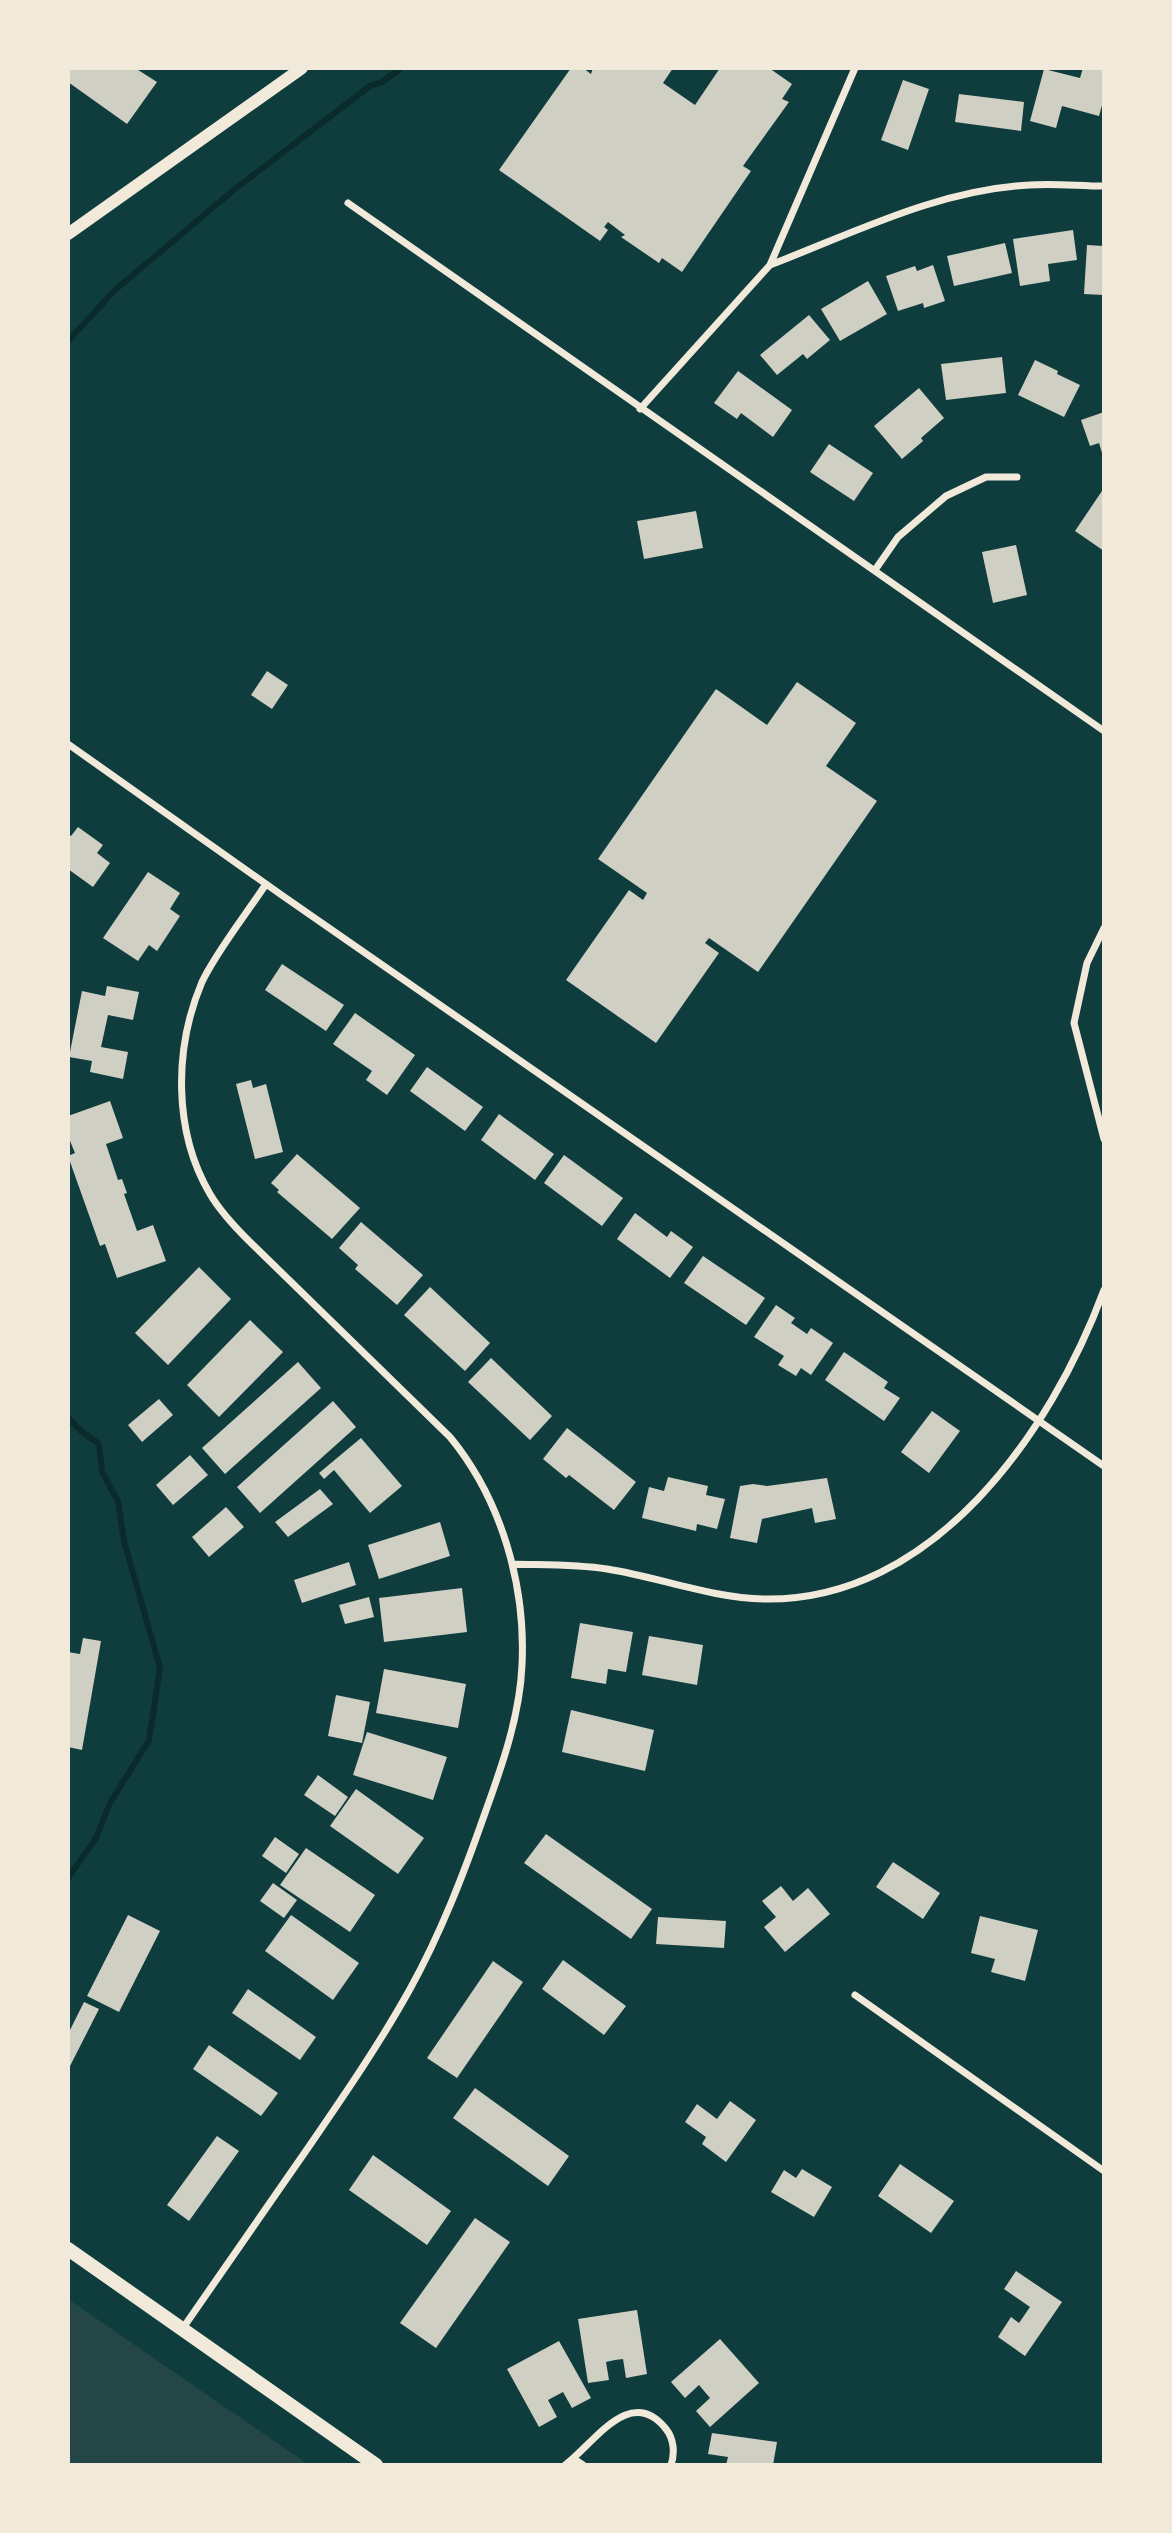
<svg xmlns="http://www.w3.org/2000/svg" width="1172" height="2533" viewBox="0 0 1172 2533" font-family="'Sofia Sans Condensed',sans-serif">
  <style>
    .green { fill: #244646 }
    .lines { fill: none; stroke-linecap: round; stroke-linejoin: round }
    .stream { stroke: #0a2a2b; stroke-width: 6 }
    .building { fill: #cfcfc3 }
    .minor { stroke: #f1e9da; stroke-width: 7 }
    .tertiary { stroke: #f1e9da; stroke-width: 12 }
    .secondary { stroke: #f1e9da; stroke-width: 14 }
  </style>
  <rect width="100%" height="100%" fill="#0f3d3e"/>
  <!-- green -->
  <path class="green" d="M68 2299 309 2465H68Z"/>
  <g class="lines">
    <!-- stream -->
    <path class="stream" d="M68 341 115 290 235 189 370 86 382 82 401 68
      M68 1418 81 1431 99 1444 102 1472 118 1501 124 1541 160 1668 149 1740 110 1803 96 1838 68 1878"/>
  </g>
  <!-- building -->
  <path class="building" d="M68 68H135L157 82 127 124 68 82Z
    M571 68H583L591 74 593 68H673L663 83 695 105 720 68H769L792 84 782 99 789 102 743 166 751 171 682 272 662 258 659 263 621 237 625 235 608 222 604 227 608 230 600 241 499 170Z
    M1083 68 1104 70V98L1099 116 1062 106 1056 128 1030 121 1044 69 1080 78Z
    M903 80 929 89 908 150 881 140Z
    M959 94 1024 102 1021 131 955 122Z
    M1073 230 1077 260 1048 264 1050 281 1020 286 1013 239Z
    M1005 243 1012 273 954 286 947 256Z
    M1087 245 1104 246V295L1084 294Z
    M933 265 945 301 924 308 923 303 898 311 886 276 915 266 917 271Z
    M868 281 887 314 840 341 821 309Z
    M809 315 830 340 807 359 803 354 777 375 760 355Z
    M1002 357 1006 393 946 400 941 364Z
    M1035 360 1058 371 1057 374 1080 385 1064 417 1018 395Z
    M738 371 792 410 773 437 741 413 737 419 714 403Z
    M919 388 944 418 921 438 923 441 902 459 874 426Z
    M1104 412V456H1103L1099 443 1090 446 1081 420Z
    M829 444 873 473 854 501 810 472Z
    M1104 488V551L1075 531Z
    M696 511 703 548 644 559 637 521Z
    M1016 545 1027 595 993 603 982 552Z
    M267 671 288 685 272 709 251 695Z
    M797 682 856 723 826 766 877 801 758 972 709 938 705 943 719 953 656 1043 566 980 629 890 643 900 647 893 598 859 716 689 767 725Z
    M78 827 103 845 97 853 110 863 93 887 68 869V834L71 836Z
    M148 872 180 893 170 909 180 916 157 951 149 945 138 961 103 938Z
    M282 964 344 1005 326 1031 265 990Z
    M107 986 139 992 133 1020 108 1015 101 1047 128 1052 123 1079 90 1072 92 1061 69 1057 82 991 105 996Z
    M355 1013 415 1055 387 1095 366 1080 372 1071 333 1044Z
    M427 1067 483 1107 465 1131 410 1091Z
    M251 1080 253 1088 266 1084 283 1152 255 1159 236 1084Z
    M110 1101 123 1138 106 1144 118 1180 122 1179 127 1193 124 1194 137 1231 153 1225 166 1261 117 1278 105 1244 100 1246 68 1156 75 1153 68 1136V1116Z
    M499 1114 554 1154 535 1180 481 1140Z
    M297 1154 360 1208 332 1239 277 1192 279 1190 271 1183Z
    M564 1155 623 1198 602 1226 544 1183Z
    M635 1213 667 1237 671 1231 693 1247 670 1278 617 1239Z
    M361 1222 423 1275 397 1305 355 1269 358 1265 339 1248Z
    M703 1256 765 1298 746 1325 684 1283Z
    M199 1267 231 1299 168 1365 135 1333Z
    M430 1287 490 1343 465 1371 404 1315Z
    M776 1305 795 1318 791 1323 807 1334 811 1328 833 1343 811 1375 801 1368 796 1376 778 1365 784 1356 754 1337Z
    M250 1320 283 1352 219 1417 187 1385Z
    M844 1352 888 1382 884 1388 900 1398 884 1421 825 1380Z
    M491 1358 552 1416 530 1440 468 1382Z
    M298 1362 321 1388 225 1474 202 1448Z
    M159 1399 173 1415 142 1442 128 1425Z
    M333 1401 356 1427 260 1513 237 1487Z
    M932 1411 960 1431 929 1473 901 1452Z
    M567 1428 636 1482 614 1510 569 1475 566 1478 543 1459Z
    M361 1438 402 1486 370 1513 334 1470 324 1479 319 1473Z
    M190 1455 208 1475 173 1505 156 1485Z
    M668 1477 708 1486 706 1495 725 1499 717 1529 697 1524 696 1531 642 1518 649 1487 664 1491Z
    M827 1478 836 1519 815 1523 812 1508 762 1519 757 1543 730 1538 740 1486 753 1484 767 1486Z
    M320 1489 333 1504 288 1537 275 1522Z
    M226 1507 244 1527 209 1557 192 1537Z
    M440 1522 450 1556 379 1579 368 1545Z
    M349 1562 356 1585 302 1603 294 1580Z
    M462 1588 467 1632 384 1642 379 1598Z
    M369 1597 374 1617 345 1624 339 1605Z
    M580 1623 633 1632 626 1672 608 1669 606 1684 571 1678Z
    M649 1636 703 1645 697 1685 642 1675Z
    M83 1638 101 1641 82 1750 68 1747V1652L80 1654Z
    M384 1669 466 1684 458 1728 376 1713Z
    M336 1695 370 1702 362 1743 328 1736Z
    M571 1710 654 1730 645 1771 562 1752Z
    M367 1732 447 1757 433 1800 353 1775Z
    M318 1775 348 1797 335 1816 304 1795Z
    M356 1789 424 1838 398 1874 330 1826Z
    M546 1834 652 1909 631 1939 524 1863Z
    M275 1837 299 1854 286 1873 262 1856Z
    M306 1848 375 1895 350 1932 280 1885Z
    M893 1862 940 1893 923 1919 876 1887Z
    M273 1883 297 1900 284 1918 260 1901Z
    M781 1886 793 1901 808 1888 830 1914 785 1952 764 1927 776 1917 762 1901Z
    M128 1915 160 1931 119 2012 87 1996Z
    M291 1915 359 1963 333 2000 265 1951Z
    M980 1916 1038 1930 1025 1981 991 1972 995 1959 971 1953Z
    M658 1917 726 1921 724 1948 656 1944Z
    M563 1960 626 2006 604 2035 542 1989Z
    M493 1961 523 1982 457 2078 427 2058Z
    M248 1989 316 2037 300 2060 232 2013Z
    M84 2002 99 2009 68 2070V2034Z
    M209 2045 278 2093 261 2116 193 2069Z
    M475 2088 569 2156 548 2186 453 2118Z
    M730 2101 756 2120 726 2162 702 2144 706 2137 685 2122 697 2104 717 2119Z
    M217 2136 239 2151 189 2221 167 2205Z
    M373 2155 451 2211 427 2245 349 2190Z
    M900 2164 954 2201 931 2233 878 2196Z
    M802 2169 832 2187 814 2217 771 2192 784 2170 796 2178Z
    M475 2218 510 2242 436 2348 400 2323Z
    M1016 2271 1062 2302 1025 2356 998 2337 1011 2317 1019 2323 1030 2307 1004 2289Z
    M637 2310 647 2374 626 2378 623 2359 615 2360 606 2362 609 2380 588 2383 578 2319Z
    M720 2339 759 2383 710 2427 696 2411 710 2398 699 2385 685 2398 671 2382Z
    M559 2341 591 2398 572 2408 563 2392 548 2400 557 2417 539 2427 507 2369Z
    M712 2433 777 2442 773 2465H726L728 2457 708 2454Z"/>
  <g class="lines">
    <!-- minor -->
    <path class="minor" d="M348 203 1104 731
      M770 265C854 233 937 190 1029 185 1054 183 1079 186 1104 186
      M640 409 770 265 855 68
      M875 570 898 537 946 496 986 477H1017
      M68 744 283 896 1104 1466
      M1104 928 1087 963 1074 1023 1104 1139
      M512 1564C543 1565 576 1564 607 1569 659 1577 711 1598 764 1599 933 1602 1051 1433 1104 1290
      M855 1995 1104 2171
      M183 2328C226 2267 268 2206 310 2145 345 2094 380 2043 410 1989 441 1933 464 1873 485 1813 502 1766 520 1715 522 1665 526 1585 501 1499 450 1437L247 1239C233 1225 220 1211 210 1194 173 1131 174 1048 202 982 216 952 247 913 266 884
      M574 2459 583 2465
      M565 2465C593 2445 630 2383 666 2429 674 2439 675 2453 671 2465"/>
    <!-- tertiary -->
    <path class="tertiary" d="M68 234 302 68"/>
    <!-- secondary -->
    <path class="secondary" d="M68 2249 376 2465"/>
  </g>
  <!-- border -->
  <rect width="1172" height="2533" fill="none" stroke="#f1e9da" stroke-width="140"/>
</svg>
